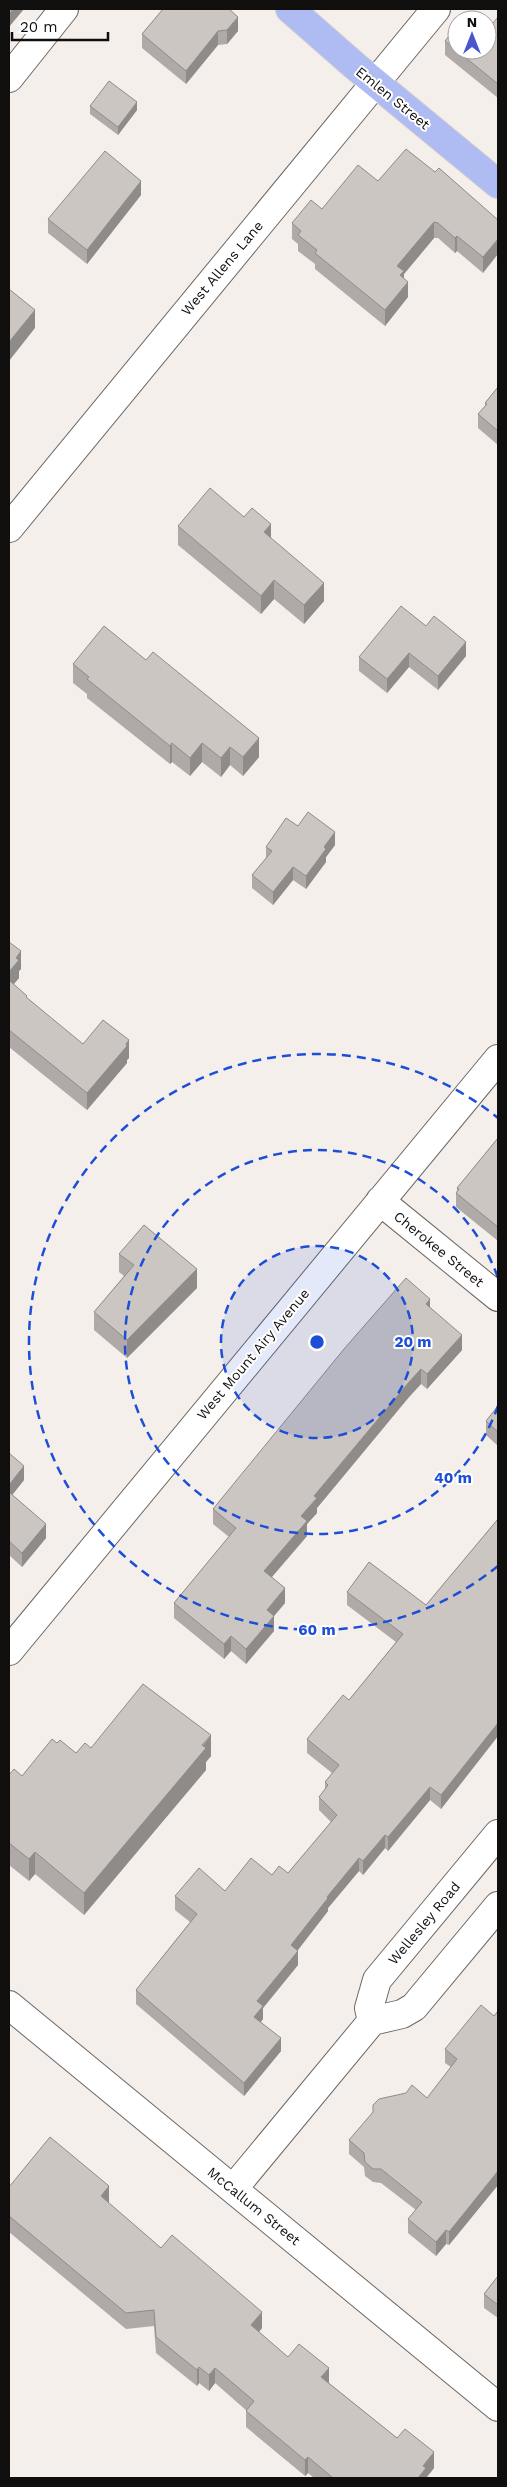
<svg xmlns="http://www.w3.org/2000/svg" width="507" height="2487" viewBox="0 0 507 2487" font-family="'Work Sans',sans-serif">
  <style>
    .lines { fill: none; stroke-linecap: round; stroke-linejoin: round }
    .minor-casing { stroke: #6d6864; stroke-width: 30 }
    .major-casing { stroke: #cfcfcf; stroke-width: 30 }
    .minor { stroke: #fff; stroke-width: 28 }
    .major { stroke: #afbbf3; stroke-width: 28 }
    .wall { fill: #afaaa7 }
    .shaded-wall { fill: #8f8b88 }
    .building { fill: #ccc6c2; stroke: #8f8b88 }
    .ring { fill: none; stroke: #1d4ed8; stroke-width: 2.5; stroke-dasharray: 9 6 }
    .labels { text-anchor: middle; stroke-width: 4; stroke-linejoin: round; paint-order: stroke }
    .street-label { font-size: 14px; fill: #110f0e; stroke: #fff }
    .centre { fill: #1d4ed8; stroke: #fff; stroke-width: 2.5 }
    .ring-label { font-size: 15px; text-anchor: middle; font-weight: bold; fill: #1d4ed8; stroke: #fff; stroke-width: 4; stroke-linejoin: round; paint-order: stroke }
  </style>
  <rect width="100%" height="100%" fill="#f5efeb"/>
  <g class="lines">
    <defs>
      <path id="minor" d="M9 78 64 9
        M9 528 436 9
        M380 1201 498 1297
        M9 1651 498 1059
        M9 2005 498 2407
        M372 2021 369 2008 377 1980 498 1834
        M233 2189 372 2021 402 2014 414 2007 498 1906"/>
      <path id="major" d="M290 9 355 66 498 184"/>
    </defs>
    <!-- minor casing -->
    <use href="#minor" class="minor-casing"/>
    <!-- major casing -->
    <use href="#major" class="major-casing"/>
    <!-- minor -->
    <use href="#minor" class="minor"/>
    <!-- major -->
    <use href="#major" class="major"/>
  </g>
  <!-- wall -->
  <path class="wall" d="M163 9 238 31 227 44 218 45 186 84 142 48V34Z
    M498 17V98L445 55V41L487 50Z
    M90 106 137 110 118 135 90 114Z
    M378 181 498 220 483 273 457 251 455 253 438 238H434L404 274V278L408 297 385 326 315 269V264L298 251V244L292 239V223L322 209Z
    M141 195 87 264 48 233V219Z
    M498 387V445L478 428V414L485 406V403Z
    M178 526 271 539 324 601 304 624 274 599 261 614 178 545Z
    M426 626 466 656 438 690 409 667 387 693 359 671V657Z
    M73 664 259 757 243 776 230 765 221 777 202 762 190 776 172 762 170 764 87 698V694L73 683Z
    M298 826 335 845 326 857V862L306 889 293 880 273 905 252 888V875L266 858V847Z
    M9 942 21 969 19 971V978L13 984 27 999 83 1044 129 1058 127 1060V1063L87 1110 9 1047Z
    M498 1138V1241L456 1207V1193L457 1191V1188Z
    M119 1254 197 1288 127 1358 94 1330V1312L124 1276 119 1272Z
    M430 1308 462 1350 427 1389 421 1384 409 1397 317 1508V1513L307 1524V1536L272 1577 285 1603 274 1616V1631L246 1664 231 1651 224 1659 174 1618V1603L229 1537 213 1524V1509Z
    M498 1406V1446L486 1435V1421Z
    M9 1453 24 1480 12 1495 46 1538 22 1567 9 1555Z
    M498 1519V1736L441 1809 430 1800 388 1851 385 1848 363 1875 359 1871 328 1908V1911L297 1951 298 1965 263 2008V2019L261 2022 281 2051 244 2096 136 2004V1990L190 1922 175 1910V1896L225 1891 272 1875 288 1873 331 1822 319 1810V1797L325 1790V1782L332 1773 307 1753V1739L349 1700 396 1642 347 1605V1592L426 1605Z
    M57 1743 76 1753 91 1748 211 1756 206 1762V1770L84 1915 35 1874 29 1881 9 1865V1775L22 1776Z
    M498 2011V2185L449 2245 446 2244 436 2256 408 2233V2219L416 2210 381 2183 373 2182 365 2176 364 2167 349 2154V2140L427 2098 451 2067 445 2063V2049L494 2016Z
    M9 2187 109 2202 108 2203 161 2248 262 2328 259 2332 288 2357 329 2383 434 2468 426 2478H314L308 2473 305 2476 246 2427V2411H247L215 2383 209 2391 199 2383 197 2386 156 2353 154 2326 126 2329 9 2232Z
    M498 2276V2318L484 2308V2294Z"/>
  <!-- shaded-wall -->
  <path class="shaded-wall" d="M13 9H24L9 27V14Z
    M238 17V31L227 44V30Z
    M218 31V45L186 84V71Z
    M137 102V110L118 135V127Z
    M141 181V195L87 264V250Z
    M434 222V238L404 274V287L397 266Z
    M457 236V251L455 253V238Z
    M498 239V254L483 273V257Z
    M408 282V297L385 326V310Z
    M35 310V328L9 361V342Z
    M271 524V542L264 532Z
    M274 580V599L261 614V596Z
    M324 583V601L304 624V605Z
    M466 642V656L438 690V676Z
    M409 653V667L387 693V679Z
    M259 738V757L243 776V757Z
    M172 743V762L170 764V746Z
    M202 743V762L190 776V758Z
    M230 747V765L221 777V758Z
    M335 832V845L326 857V862L306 889V876L324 847Z
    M293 867V880L273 905V892Z
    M21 951V969L19 971V978L9 990V972L16 958Z
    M129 1040V1058L127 1060V1063L87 1110V1093Z
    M197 1269V1288L127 1358V1340Z
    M430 1299V1314L426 1304Z
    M462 1335V1350L427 1389V1374Z
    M421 1369V1384L409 1397 317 1508V1513L307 1524V1536L264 1586V1571L314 1496 409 1382Z
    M24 1466V1480L9 1499V1485Z
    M46 1524V1538L22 1567V1553Z
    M285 1588V1603L274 1616V1631L246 1664V1649L267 1610Z
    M231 1636V1651L224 1659V1644Z
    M498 1723V1736L441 1809V1795Z
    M211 1735V1756L206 1762V1770L84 1915V1893Z
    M430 1787V1800L388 1851V1837Z
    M385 1835V1848L363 1875V1861Z
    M35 1852V1874L29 1881V1859Z
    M359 1858V1871L328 1908V1911L291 1959V1945L327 1897Z
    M298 1951V1965L263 2008V2019L254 2030V2017L257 2001Z
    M281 2038V2051L244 2096V2083Z
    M498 2171V2185L449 2245V2232Z
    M109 2186V2202L101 2212V2196Z
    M446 2230V2244L436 2256V2242Z
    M262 2312V2328L251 2341V2325Z
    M199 2367V2383L197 2386V2370Z
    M215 2368V2383L209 2391V2375Z
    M329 2368V2384L321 2377Z
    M434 2452V2468L426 2478H418L423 2466Z
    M308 2457V2473L305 2476V2460Z"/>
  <!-- building -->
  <path class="building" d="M9 9H13L9 14Z
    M163 9H229L238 17 227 30 218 31 186 71 142 34Z
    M498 17V84L445 41 457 26V50H487V30Z
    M109 81 137 102 118 127 90 106Z
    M406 149 435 172 439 168 498 220V239L483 257 457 236 455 238 438 223 434 222 397 266 404 271 400 275 408 282 385 310 315 253 317 250 298 235 301 231 292 223 311 200 322 209 358 165 378 181Z
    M105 151 141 181 87 250 48 219Z
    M9 289 35 310 9 342Z
    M498 387V431L478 414 487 404 485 403Z
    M210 488 244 517 252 508 271 524 264 532 324 583 304 605 274 580 261 596 178 526Z
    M401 606 426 626 434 616 466 642 438 676 409 653 387 679 359 657Z
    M104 626 146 660 153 652 259 738 243 757 230 747 221 758 202 743 190 758 172 743 170 746 87 679 89 677 73 664Z
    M308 812 335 832 324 847 326 849 306 876 293 867 273 892 252 875 272 851 266 847 286 818 298 826Z
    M9 942 21 951 16 958 19 960 9 972Z
    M9 980 27 996 26 997 83 1044 103 1020 129 1040 126 1044 127 1046 87 1093 9 1030Z
    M498 1138V1227L456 1193 459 1189 457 1188Z
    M144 1225 197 1269 127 1340 94 1312 134 1265 119 1254Z
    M406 1278 430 1299 426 1304 462 1335 427 1374 421 1369 409 1382 314 1496 317 1498 301 1516 307 1521 264 1571 285 1588 267 1610 274 1616 246 1649 231 1636 224 1644 174 1603 236 1528 213 1509 344 1349Z
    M498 1406V1432L486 1421Z
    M9 1453 24 1466 9 1485Z
    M9 1492 46 1524 22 1553 9 1541Z
    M498 1519V1723L441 1795 430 1787 388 1837 385 1835 363 1861 359 1858 327 1897 328 1898 291 1945 298 1951 257 2001 263 2006 254 2017 281 2038 244 2083 136 1990 197 1914 175 1896 199 1868 225 1891 251 1858 272 1875 279 1866 288 1873 337 1815 319 1797 328 1785 325 1782 339 1765 307 1739 343 1695 349 1700 403 1634 347 1592 369 1562 426 1605Z
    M143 1684 211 1735 202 1745 206 1748 84 1893 35 1852 29 1859 9 1843V1775L14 1769 22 1776 52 1739 57 1743 60 1740 76 1753 85 1743 91 1748Z
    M481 2005 494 2016 498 2011V2171L449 2232 446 2230 436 2242 408 2219 422 2202 381 2169H373L365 2162 364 2153 349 2140 373 2112V2105L379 2099 406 2093 412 2085 427 2098 457 2059 445 2049Z
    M50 2137 109 2186 101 2196 161 2248 172 2235 262 2312 251 2325 288 2357 299 2344 329 2368 321 2377 397 2438 405 2429 434 2452 423 2466 426 2468 418 2478H333L308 2457 305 2460 246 2411 254 2401 215 2368 209 2375 199 2367 197 2370 156 2337 154 2310 126 2313 9 2216V2187Z
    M498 2276V2305L484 2294Z"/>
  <!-- distance rings -->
  <circle cx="317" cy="1342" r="96" fill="#1d4ed8" fill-opacity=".12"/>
  <g class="ring">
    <circle cx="317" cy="1342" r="96"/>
    <path d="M498 1406A192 192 0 1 1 498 1278"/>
    <path d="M498 1566A288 288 0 1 1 498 1118"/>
  </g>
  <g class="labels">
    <!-- street labels -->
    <g class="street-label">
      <text transform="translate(393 98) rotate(39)" y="5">Emlen Street</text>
      <text transform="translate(222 268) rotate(-50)" y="5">West Allens Lane</text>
      <text transform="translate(439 1249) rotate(39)" y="5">Cherokee Street</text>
      <text transform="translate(253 1354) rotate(-50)" y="5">West Mount Airy Avenue</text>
      <text transform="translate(424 1923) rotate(-50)" y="5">Wellesley Road</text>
      <text transform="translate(254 2206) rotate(39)" y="5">McCallum Street</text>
    </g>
  </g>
  <circle cx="317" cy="1342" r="8" class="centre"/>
  <g class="ring-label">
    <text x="413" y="1347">20 m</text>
    <text x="453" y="1483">40 m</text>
    <text x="317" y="1635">60 m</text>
  </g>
  <!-- border -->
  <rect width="507" height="2487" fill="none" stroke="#110f0e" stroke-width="20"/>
  <!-- north arrow -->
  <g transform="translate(472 35)"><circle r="24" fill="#ffffff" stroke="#a09f9f"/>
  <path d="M0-4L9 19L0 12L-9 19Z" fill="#4a57cc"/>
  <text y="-8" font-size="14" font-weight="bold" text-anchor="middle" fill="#110f0e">N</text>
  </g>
  <!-- scale -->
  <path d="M12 32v8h96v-8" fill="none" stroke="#110f0e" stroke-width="2.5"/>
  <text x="20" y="32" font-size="15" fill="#110f0e" stroke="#ffffff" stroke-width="4" paint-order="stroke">20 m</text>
</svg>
